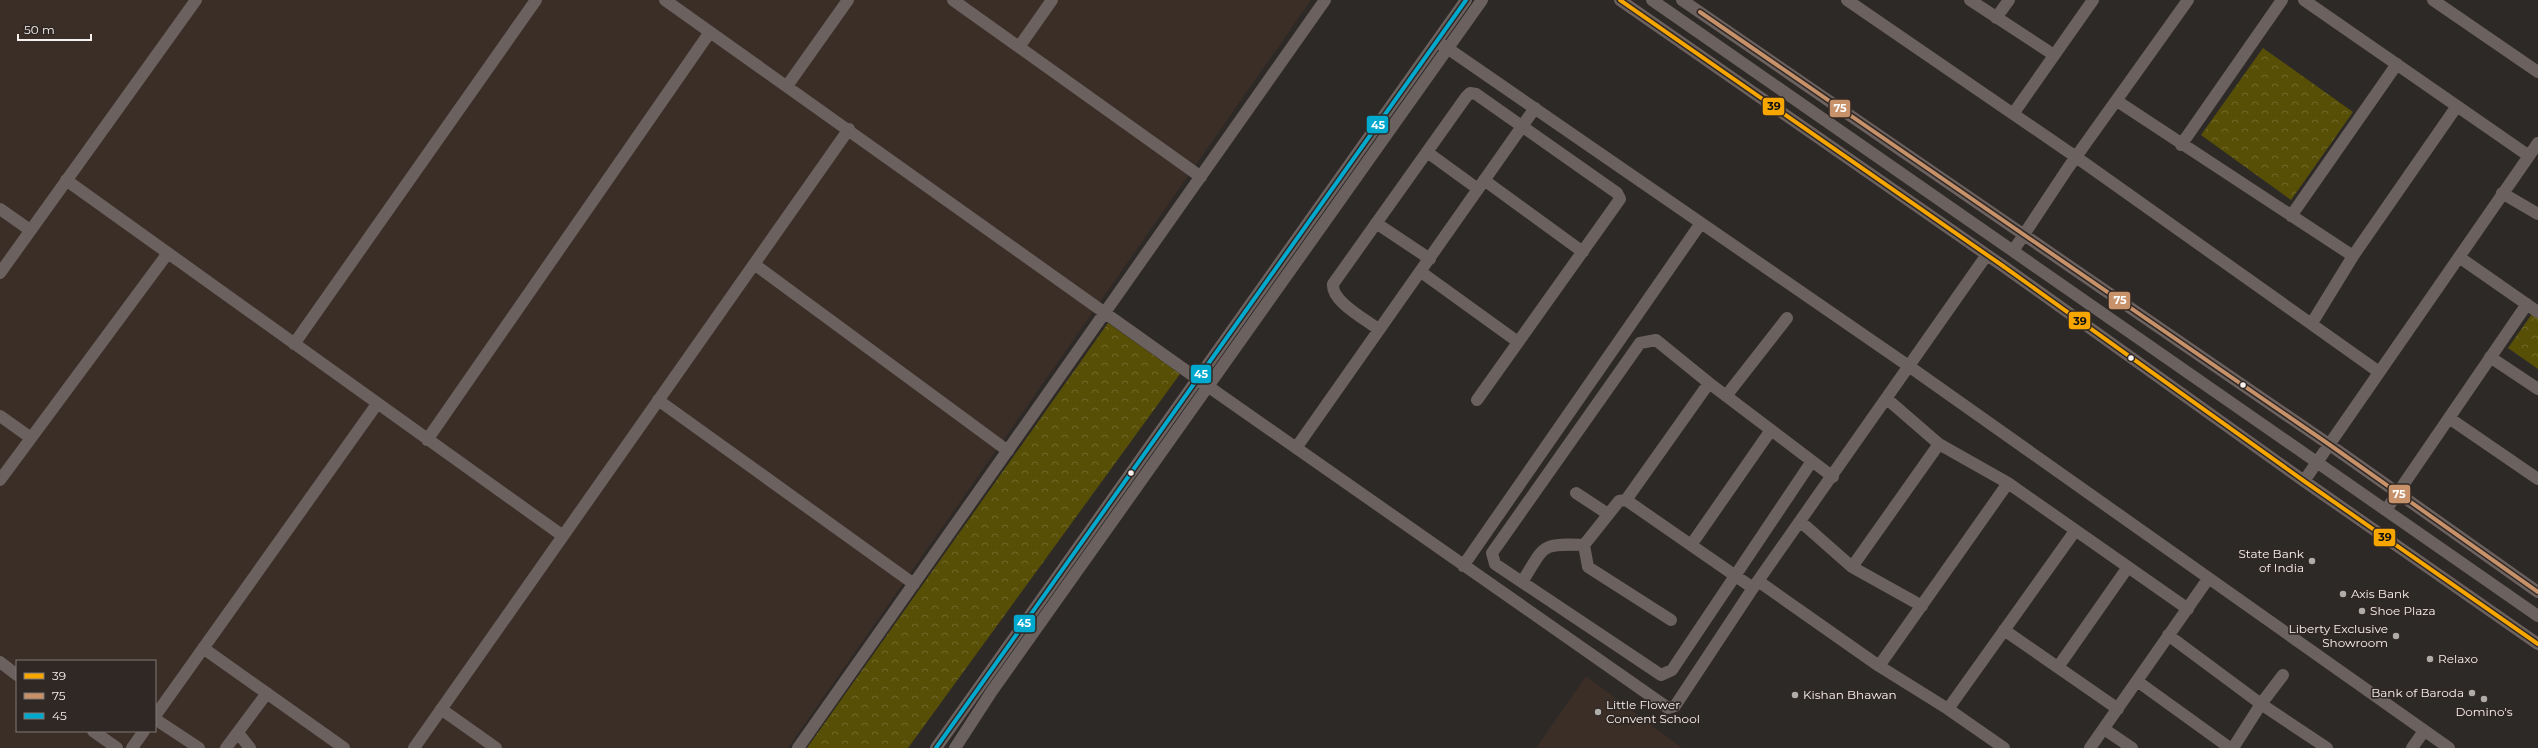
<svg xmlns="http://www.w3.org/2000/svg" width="2538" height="748" viewBox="0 0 2538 748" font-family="Montserrat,sans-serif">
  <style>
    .built { fill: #3b2e27; fill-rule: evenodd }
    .park { fill: url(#park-crowns) }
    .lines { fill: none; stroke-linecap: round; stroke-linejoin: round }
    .minor { stroke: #6b615f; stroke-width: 12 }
    .bus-1-casing { stroke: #302824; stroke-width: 7 }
    .bus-2-casing { stroke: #302824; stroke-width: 7 }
    .bus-3-casing { stroke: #302824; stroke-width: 7 }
    .bus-1 { stroke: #f7a600; stroke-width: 4 }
    .bus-2 { stroke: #c7916a; stroke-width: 4 }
    .bus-3 { stroke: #00a9ce; stroke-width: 4 }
    .bus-dot { fill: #f7f2ef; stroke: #302824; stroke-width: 1.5 }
    .poi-dot { fill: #b0aca9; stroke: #302824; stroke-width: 1.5 }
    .labels { text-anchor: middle; stroke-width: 3.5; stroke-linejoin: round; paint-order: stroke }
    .poi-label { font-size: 12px; fill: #f7f2ef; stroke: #302824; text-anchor: start }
    .line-badge { stroke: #302824; stroke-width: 1.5 }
    .badge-label { font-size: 11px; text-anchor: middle; font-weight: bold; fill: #fff }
    .pale-badge-label { font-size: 11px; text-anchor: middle; font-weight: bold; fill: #111 }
  </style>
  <defs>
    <pattern id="park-crowns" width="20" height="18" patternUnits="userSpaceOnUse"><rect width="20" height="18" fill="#574f06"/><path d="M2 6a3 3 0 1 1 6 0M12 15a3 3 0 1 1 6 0" fill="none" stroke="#70692b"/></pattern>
  </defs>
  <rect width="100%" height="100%" fill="#2d2927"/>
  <!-- built -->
  <path class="built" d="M0 0H1311L788 748H0ZM17 661H155V731H17Z
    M1586 676 1682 748H1536Z"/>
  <!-- park -->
  <path class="park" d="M2263 48 2353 112 2291 200 2201 135Z
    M2534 311 2538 314V369L2508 348Z
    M1108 323 1180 374 908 748H807Z"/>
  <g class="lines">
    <!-- minor -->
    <path class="minor" d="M665 0 1209 387 1668 708 1675 706 1753 588 1986 256
      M953 0 1201 177
      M1620 0 2003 266 2304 481 2538 644
      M1652 0 2538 616
      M1682 0 2330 445 2538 592
      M1847 0 2076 157 2379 372
      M1970 0 2054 55
      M2304 0 2529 156
      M2433 0 2538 72
      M1996 18 2009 0
      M1437 41 1910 367 2449 748
      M1019 47 1052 0
      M787 86 848 0
      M2117 101 2353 256
      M2013 114 2093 0
      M2181 145 2282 0
      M1427 152 1478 189
      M66 180 563 536
      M1484 180 1583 252
      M2502 193 2538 214
      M0 209 30 230
      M2291 216 2397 64
      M1376 223 1430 259
      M2013 251 2068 168 2188 0
      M2459 257 2538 312
      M754 264 1008 451
      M1421 272 1518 342
      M0 273 196 0
      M2312 323 2353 256 2457 106
      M1378 329C1365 319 1331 301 1333 284L1466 97 1470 93 1476 94 1617 193 1620 199 1477 400
      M294 344 536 0
      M2490 357 2538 389
      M1709 383 1656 340 1640 343 1492 553 1495 564 1661 675 1672 670 1812 461
      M1726 396 1787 318
      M1887 399 1939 444 2008 483 2188 609
      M658 400 914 584
      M0 416 31 438
      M2449 418 2538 479
      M427 440 710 32
      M1296 448C1375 334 1456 222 1535 108
      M0 480 168 253
      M2304 481 2538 143
      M1576 493 1608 514
      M1626 500 1619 501 1584 545 1588 567 1671 620
      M2386 510 2527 304
      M1801 522 1852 567 1922 606
      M1691 545 1771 430
      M1463 566 1701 223
      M1852 567 1939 444
      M1758 581 1879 666 1948 709 2004 748
      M1522 582C1545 546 1539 543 1584 545
      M1753 588 1626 500 1709 383 1833 477
      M2004 630 2118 709
      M2168 635 2261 704 2327 748
      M203 648 344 748
      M0 662 17 675
      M1879 666 2008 483
      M2058 667 2128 567
      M2137 681 2230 748
      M441 709 496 748
      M1948 709 2075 531
      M155 716 377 404
      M155 719 199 748
      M2104 729 2132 748
      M93 731 117 748
      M238 733 250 748
      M132 748 144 731
      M226 748 267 693
      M414 748 849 129
      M798 748 1325 0
      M936 748 1466 0
      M955 748 992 691 1482 0
      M2090 748 2208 579
      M2233 748 2261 704 2283 675
      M2412 748 2424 731"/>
    <defs>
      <path id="bus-1" d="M1620 0 2003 266 2304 481 2538 644"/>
      <path id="bus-2" d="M1700 12 2330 445 2538 592"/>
      <path id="bus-3" d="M936 748 1466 0"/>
    </defs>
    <!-- bus-1 casing -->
    <use href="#bus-1" class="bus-1-casing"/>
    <!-- bus-2 casing -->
    <use href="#bus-2" class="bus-2-casing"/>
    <!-- bus-3 casing -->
    <use href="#bus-3" class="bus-3-casing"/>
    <!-- bus-1 -->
    <use href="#bus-1" class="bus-1"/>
    <!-- bus-2 -->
    <use href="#bus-2" class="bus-2"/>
    <!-- bus-3 -->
    <use href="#bus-3" class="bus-3"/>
  </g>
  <!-- markers -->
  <g class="bus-dot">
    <circle cx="2131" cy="358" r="3.5"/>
    <circle cx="2243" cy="385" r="3.5"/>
    <circle cx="1131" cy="473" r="3.5"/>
  </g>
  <g class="poi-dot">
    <circle cx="2312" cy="561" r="4"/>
    <circle cx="2343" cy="594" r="4"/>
    <circle cx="2362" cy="611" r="4"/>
    <circle cx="2396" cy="636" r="4"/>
    <circle cx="2430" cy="659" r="4"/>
    <circle cx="2472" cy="693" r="4"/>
    <circle cx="1795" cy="695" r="4"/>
    <circle cx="2484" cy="699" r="4"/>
    <circle cx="1598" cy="712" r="4"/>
  </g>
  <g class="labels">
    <!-- poi labels -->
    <g class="poi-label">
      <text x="2304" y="558" text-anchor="end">State Bank<tspan x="2304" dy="14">of India</tspan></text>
      <text x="2351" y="598">Axis Bank</text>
      <text x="2370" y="615">Shoe Plaza</text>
      <text x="2388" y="633" text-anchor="end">Liberty Exclusive<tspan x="2388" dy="14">Showroom</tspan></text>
      <text x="2438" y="663">Relaxo</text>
      <text x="2464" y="697" text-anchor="end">Bank of Baroda</text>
      <text x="1803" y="699">Kishan Bhawan</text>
      <text x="1606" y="709">Little Flower<tspan x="1606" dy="14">Convent School</tspan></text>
      <text x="2484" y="716" text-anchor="middle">Domino's</text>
    </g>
  </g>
  <g class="line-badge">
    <rect x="1762" y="97" width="23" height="19" rx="4" fill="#f7a600"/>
    <rect x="1829" y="99" width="22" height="19" rx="4" fill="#c7916a"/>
    <rect x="1366" y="115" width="23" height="19" rx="4" fill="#00a9ce"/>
    <rect x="2108" y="291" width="23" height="19" rx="4" fill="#c7916a"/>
    <rect x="2068" y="311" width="23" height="19" rx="4" fill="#f7a600"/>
    <rect x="1190" y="364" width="22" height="20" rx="4" fill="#00a9ce"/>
    <rect x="2388" y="484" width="23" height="20" rx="4" fill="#c7916a"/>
    <rect x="2373" y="528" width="23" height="19" rx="4" fill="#f7a600"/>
    <rect x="1013" y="614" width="23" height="19" rx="4" fill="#00a9ce"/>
  </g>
  <g class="badge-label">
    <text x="1840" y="112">75</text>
    <text x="1378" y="129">45</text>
    <text x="2120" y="304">75</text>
    <text x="1201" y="378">45</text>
    <text x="2399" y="498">75</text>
    <text x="1024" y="627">45</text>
  </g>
  <g class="pale-badge-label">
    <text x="1774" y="110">39</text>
    <text x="2080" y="325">39</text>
    <text x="2385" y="541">39</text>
  </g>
  <!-- legend -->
  <rect x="16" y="660" width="140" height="72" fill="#302824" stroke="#807975"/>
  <rect x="24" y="673" width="20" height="6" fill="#f7a600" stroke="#807975"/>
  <text x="52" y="680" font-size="12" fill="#f7f2ef">39</text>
  <rect x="24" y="693" width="20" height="6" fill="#c7916a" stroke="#807975"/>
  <text x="52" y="700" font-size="12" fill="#f7f2ef">75</text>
  <rect x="24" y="713" width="20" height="6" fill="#00a9ce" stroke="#807975"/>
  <text x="52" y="720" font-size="12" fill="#f7f2ef">45</text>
  <!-- scale -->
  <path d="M18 34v6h73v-6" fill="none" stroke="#f7f2ef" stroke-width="2"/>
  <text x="24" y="34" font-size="12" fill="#f7f2ef" stroke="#302824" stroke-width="3" paint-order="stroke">50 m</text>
</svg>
